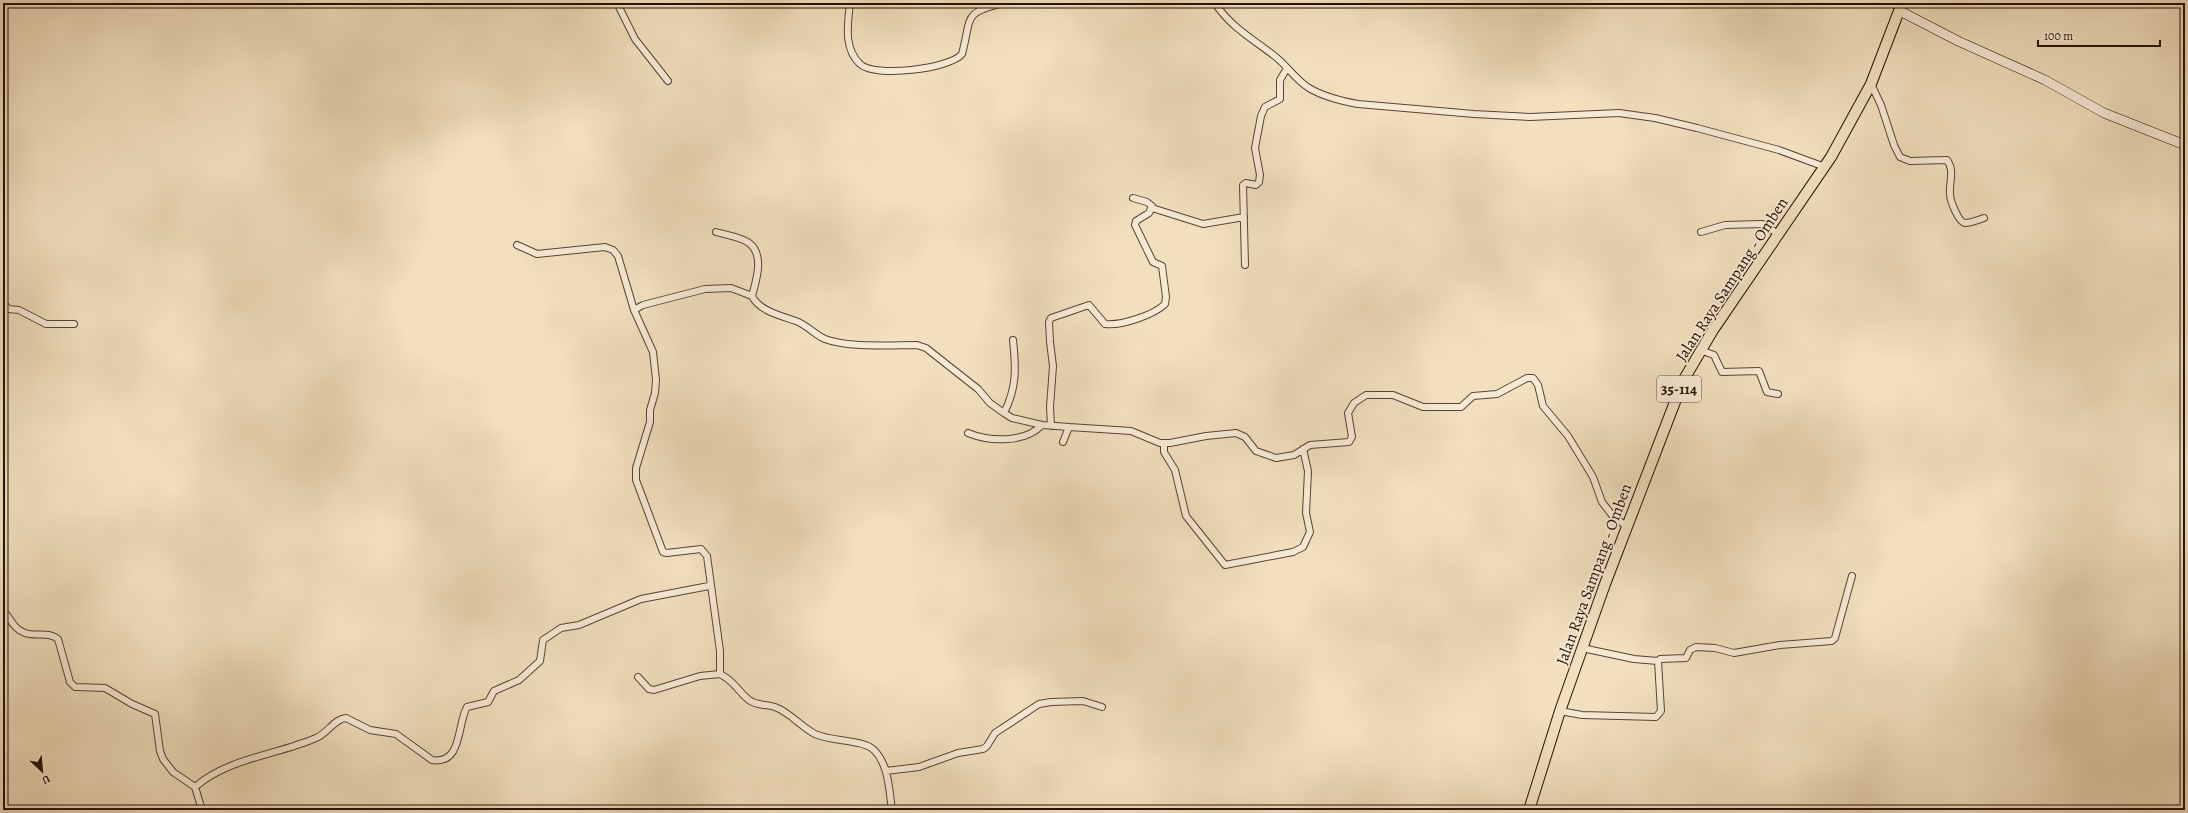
<svg xmlns="http://www.w3.org/2000/svg" width="2188" height="813" viewBox="0 0 2188 813" font-family="Alegreya,serif">
  <style>
    .lines { fill: none; stroke-linecap: round; stroke-linejoin: round }
    .street-casing { stroke: #574432; stroke-width: 8 }
    .secondary-casing { stroke: #241004; stroke-width: 10 }
    .primary-casing { stroke: #241004; stroke-width: 12 }
    .street { stroke: #f6ead5; stroke-width: 6 }
    .secondary { stroke: #f6ead5; stroke-width: 9 }
    .primary { stroke: #f1dfbe; stroke-width: 10 }
    .labels { text-anchor: middle; stroke-width: 3.5; stroke-linejoin: round; paint-order: stroke }
    .shield { fill: #f6ead5; stroke: #635143; stroke-width: 1 }
    .shield-label { font-size: 15px; font-weight: bold; fill: #241004 }
    .street-label { font-size: 16px; fill: #241004; stroke: #f6ead5 }
  </style>
  <rect width="100%" height="100%" fill="#f1dfbe"/>
  <filter id="stains"><feTurbulence type="fractalNoise" baseFrequency=".005" numOctaves="4"/><feColorMatrix values="0 0 0 0 .2 0 0 0 0 .09 0 0 0 0 .02 0 0 0 .5 -.17"/></filter>
  <radialGradient id="worn" r=".72"><stop offset=".6" stop-color="#630" stop-opacity="0"/><stop offset="1" stop-color="#630" stop-opacity=".3"/></radialGradient>
  <g class="lines">
    <defs>
      <path id="street" d="M617 3 635 39 668 81
        M850 3C848 23 843 48 860 64 874 78 950 69 962 54 972 17 962 13 1003 3
        M1215 3C1231 28 1255 40 1277 58 1288 67 1296 80 1309 88 1324 97 1341 101 1358 104L1474 114 1530 117 1619 113 1655 118 1697 128 1779 150 1825 167
        M1871 84 1881 105 1894 145 1900 157 1910 161 1947 160C1955 171 1949 181 1950 194 1950 200 1958 222 1965 223 1971 223 1978 220 1984 218
        M1152 208 1203 224 1244 217
        M716 232C726 235 741 237 749 243 765 255 756 281 752 296 759 311 782 316 796 321 807 325 815 335 825 339 848 348 892 345 917 345L926 348 978 389 990 403 1004 413 1012 418 1042 425 1069 427
        M1701 232 1725 225 1763 224 1778 234
        M517 245 537 254 605 247 613 250 618 256 634 310
        M1245 265 1243 185 1246 183 1256 185 1259 182 1260 175 1255 148 1261 116 1265 107 1280 99V80L1287 68
        M752 296 731 288 705 289 643 305 634 310 653 352 656 380 655 393 650 410V422L636 468V480L663 552 667 553 701 549 707 556 720 651V674C737 683 736 690 749 700 757 706 766 704 775 707 791 713 801 727 815 734 832 742 862 739 874 750 889 765 889 790 892 810
        M3 302 8 309 19 310 46 324H74
        M1700 350 1714 355 1722 372 1759 371 1767 392 1778 394
        M1004 413C1017 387 1016 368 1013 340
        M1051 426 1050 407 1053 366 1050 342 1049 322 1051 318 1089 305 1105 324C1121 326 1154 315 1165 304L1166 297 1162 266 1153 262 1135 225 1136 221 1149 213 1152 206 1147 202 1133 198
        M968 433C990 442 1025 443 1042 425
        M1063 442 1069 427 1131 431 1160 443H1170L1206 436 1236 433 1245 437 1256 451 1276 458 1294 455 1310 445 1349 442 1352 437 1348 413 1354 403 1366 395H1393L1423 407H1461L1473 396 1497 394 1527 378H1533L1538 385 1543 406 1568 436 1593 477 1602 502 1612 515 1626 526
        M1164 443V452L1175 470 1186 516 1225 565 1293 552 1303 547 1310 532 1306 513 1308 471 1303 449
        M3 611C11 618 13 629 25 633 36 637 48 631 58 639L70 682 75 687 105 688 132 704 155 714 160 751 163 759 173 772 195 787 202 810
        M1582 648 1634 659 1658 661
        M638 677 649 689 654 690 700 676 720 674
        M1560 711 1582 715 1656 717 1661 711 1658 661 1660 659 1686 658 1690 650 1696 647 1715 648 1734 653 1780 645 1832 641 1835 638 1852 576
        M886 771 919 767 958 753 983 749 987 746 995 733 1039 704 1051 702 1083 701 1102 707
        M195 787C228 758 277 755 316 738 328 733 334 719 346 718L370 730 396 734 432 760C463 765 457 723 467 707L488 702 494 691 519 680 540 661 543 640 561 628 579 625 641 599 709 586"/>
      <path id="secondary" d="M1900 11 1958 41 2045 80 2104 113 2185 145"/>
      <path id="primary" d="M1529 810 1560 711 1605 584 1683 381 1713 330 1831 157 1871 84 1902 3"/>
    </defs>
    <!-- street casing -->
    <use href="#street" class="street-casing"/>
    <!-- secondary casing -->
    <use href="#secondary" class="secondary-casing"/>
    <!-- primary casing -->
    <use href="#primary" class="primary-casing"/>
    <!-- street -->
    <use href="#street" class="street"/>
    <!-- secondary -->
    <use href="#secondary" class="secondary"/>
    <!-- primary -->
    <use href="#primary" class="primary"/>
  </g>
  <g class="labels">
    <!-- shield labels -->
    <rect class="shield" x="1657" y="376" width="44" height="26" rx="3"/>
    <g class="shield-label">
      <text x="1679" y="394">35-114</text>
    </g>
    <!-- street labels -->
    <g class="street-label">
      <text transform="translate(1731 279) rotate(-57)" y="6">Jalan Raya Sampang - Omben</text>
      <text transform="translate(1593 574) rotate(-70)" y="6">Jalan Raya Sampang - Omben</text>
    </g>
  </g>
  <!-- margin -->
  <rect width="2188" height="813" fill="none" stroke="#f1dfbe" stroke-width="16"/>
  <rect x="4" y="4" width="2180" height="805" fill="none" stroke="#241004" stroke-width="2"/>
  <rect x="8" y="8" width="2172" height="797" fill="none" stroke="#241004"/>
  <!-- north arrow -->
  <g transform="translate(42 771) rotate(154)" stroke="#f6ead5" stroke-width="3" paint-order="stroke">
  <path d="M0-3L7 15L0 10L-7 15Z" fill="#241004"/>
  <text y="-6" font-size="11" font-weight="bold" text-anchor="middle" fill="#241004">U</text>
  </g>
  <!-- scale -->
  <path d="M2038 40v6h122v-6" fill="none" stroke="#241004" stroke-width="2"/>
  <text x="2044" y="40" font-size="12" fill="#241004" stroke="#f6ead5" stroke-width="3" paint-order="stroke">100 m</text>
  <rect width="100%" height="100%" filter="url(#stains)"/>
  <rect width="100%" height="100%" fill="url(#worn)"/>
</svg>
